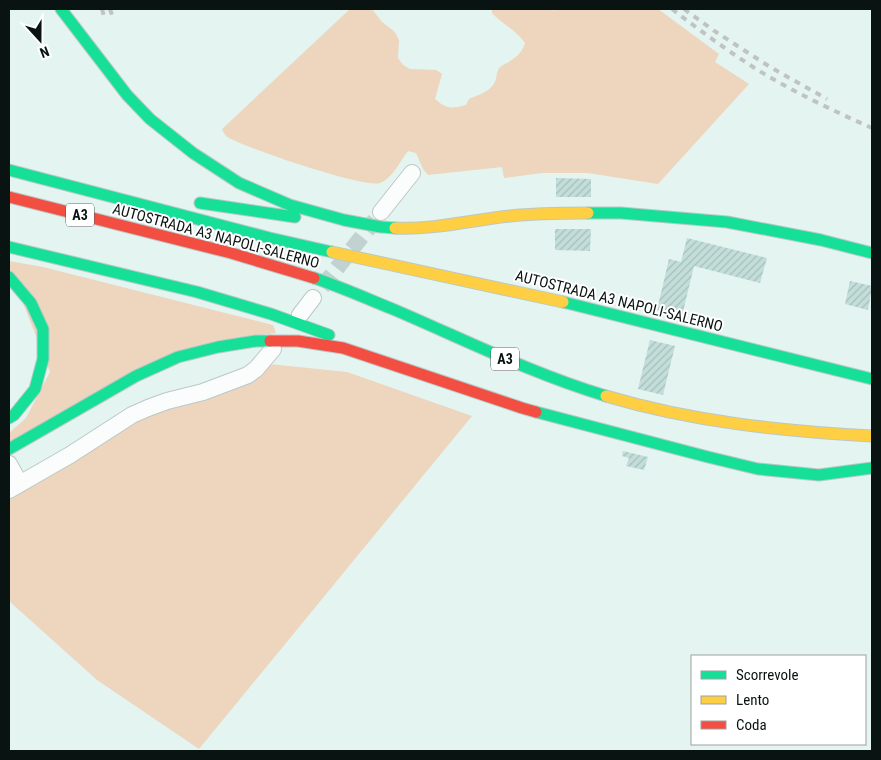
<svg xmlns="http://www.w3.org/2000/svg" width="881" height="760" viewBox="0 0 881 760" font-family="'Roboto Condensed',sans-serif">
  <style>
    .green { fill: #edd5be }
    .building { fill: url(#building-hatch) }
    .lines { fill: none; stroke-linecap: round; stroke-linejoin: round }
    .street-tunnel { stroke: #c2d2d0; stroke-width: 16; stroke-dasharray: 16 8; stroke-linecap: butt }
    .street-casing { stroke: #bbc8c6; stroke-width: 18 }
    .fast-casing { stroke: #bbc8c6; stroke-width: 13 }
    .slow-casing { stroke: #bbc8c6; stroke-width: 13 }
    .jam-casing { stroke: #bbc8c6; stroke-width: 13 }
    .street { stroke: #fbfdfd; stroke-width: 16 }
    .fast { stroke: #16e098; stroke-width: 11 }
    .slow { stroke: #ffcf43; stroke-width: 11 }
    .jam { stroke: #f24e42; stroke-width: 11 }
    .rail { stroke: #bfc4c3; stroke-width: 4; stroke-dasharray: 6 6; stroke-linecap: butt }
    .labels { text-anchor: middle; stroke-width: 4; stroke-linejoin: round; paint-order: stroke }
    .shield { fill: #fff; stroke: #535a59; stroke-width: 1 }
    .shield-label { font-size: 14px; font-weight: bold; fill: #091312 }
    .street-label { font-size: 15px; fill: #091312; stroke: #fff }
  </style>
  <defs>
    <pattern id="building-hatch" width="6" height="6" patternUnits="userSpaceOnUse" patternTransform="scale(1.25)"><rect width="6" height="6" fill="#c3deda"/><path d="M-1 1l2-2M0 6l6-6M5 7l2-2" fill="none" stroke="#a6beba"/></pattern>
  </defs>
  <rect width="100%" height="100%" fill="#e3f4f1"/>
  <!-- green -->
  <path class="green" d="M350 9H372L382 22 395 32 399 40 398 58 403 65 410 69 436 70 442 74 435 99C446 109 453 109 466 105L469 99C478 95 490 92 495 82 497 77 496 72 500 67 503 64 507 64 510 61 518 56 522 52 525 43 516 30 502 24 492 13V9H552L554 11 556 9H658L719 54 715 62 749 84 658 184 588 173H542L504 178 502 167 428 175 423 169 416 153 408 151C400 161 393 178 380 183 365 189 247 148 229 138 225 136 224 133 222 129Z
    M9 261 43 267 273 325 276 333 220 340 9 444V433L26 418 50 372 9 267Z
    M269 364 347 372 472 416 199 749 97 680 9 601V497L140 416Z"/>
  <!-- building -->
  <path class="building" d="M556 178 591 179V197H556Z
    M555 229H591L590 251 555 250Z
    M687 238 767 258 760 283 694 266 682 316 657 310 669 259 681 262Z
    M850 281 872 286 868 310 845 304Z
    M650 340 675 346 663 395 638 389Z
    M623 451 648 457 644 470 626 466 629 458 622 456Z"/>
  <g class="lines">
    <!-- street-tunnel -->
    <path class="street-tunnel" d="M322 287 375 220"/>
    <defs>
      <path id="street" d="M381 212 412 173
        M300 315 313 298
        M9 464 20 484
        M9 490 70 455 132 415 148 408 167 401 203 392 248 375 256 369 273 349"/>
      <path id="fast" d="M61 9 127 95 150 119 193 153 239 183 290 205 344 220 381 227 395 228
        M9 170 270 238 332 252
        M200 203 295 217
        M588 213H621L727 222 821 240 872 253
        M9 247 197 292 271 314 329 335
        M9 277 31 303 43 329V359L35 389 14 415 9 418
        M314 278C341 287 368 299 395 310 465 340 533 374 606 396
        M563 302 872 379
        M536 412 708 457 758 469 819 475 872 468
        M9 449 136 376 178 357 218 347 256 341H270"/>
      <path id="slow" d="M395 228C434 230 472 220 510 216 536 213 562 213 588 213
        M332 252 563 302
        M606 396C693 422 782 431 872 436"/>
      <path id="jam" d="M9 197 231 253 314 278
        M270 341H298L343 348 522 408 536 412"/>
    </defs>
    <!-- street casing -->
    <use href="#street" class="street-casing"/>
    <!-- fast casing -->
    <use href="#fast" class="fast-casing"/>
    <!-- slow casing -->
    <use href="#slow" class="slow-casing"/>
    <!-- jam casing -->
    <use href="#jam" class="jam-casing"/>
    <!-- street -->
    <use href="#street" class="street"/>
    <!-- fast -->
    <use href="#fast" class="fast"/>
    <!-- slow -->
    <use href="#slow" class="slow"/>
    <!-- jam -->
    <use href="#jam" class="jam"/>
    <!-- rail -->
    <path class="rail" d="M102 9 105 20
      M110 9 113 18
      M672 9C702 32 733 55 766 75 800 95 836 112 872 128
      M684 9 716 32 770 67 827 99"/>
  </g>
  <g class="labels">
    <!-- shield labels -->
    <g class="shield">
      <rect x="66" y="203.5" width="28" height="23" rx="4"/>
      <rect x="491" y="347.5" width="28" height="23" rx="4"/>
    </g>
    <g class="shield-label">
      <text x="80" y="220">A3</text>
      <text x="505" y="364">A3</text>
    </g>
    <!-- street labels -->
    <g class="street-label">
      <text transform="translate(216 236) rotate(15)" y="5">AUTOSTRADA A3 NAPOLI-SALERNO</text>
      <text transform="translate(619 301) rotate(14)" y="5">AUTOSTRADA A3 NAPOLI-SALERNO</text>
    </g>
  </g>
  <!-- border -->
  <rect width="881" height="760" fill="none" stroke="#091312" stroke-width="20"/>
  <!-- legend -->
  <rect x="691" y="655" width="175" height="90" fill="#ffffff" stroke="#9da1a0"/>
  <rect x="701" y="671" width="25" height="8" fill="#16e098" stroke="#9da1a0"/>
  <text x="736" y="680" font-size="15" fill="#091312">Scorrevole</text>
  <rect x="701" y="696" width="25" height="8" fill="#ffcf43" stroke="#9da1a0"/>
  <text x="736" y="705" font-size="15" fill="#091312">Lento</text>
  <rect x="701" y="721" width="25" height="8" fill="#f24e42" stroke="#9da1a0"/>
  <text x="736" y="730" font-size="15" fill="#091312">Coda</text>
  <!-- north arrow -->
  <g transform="translate(40 40) rotate(159)" stroke="#ffffff" stroke-width="4" paint-order="stroke">
  <path d="M0-4L9 19L0 12L-9 19Z" fill="#091312"/>
  <text y="-8" font-size="14" font-weight="bold" text-anchor="middle" fill="#091312">N</text>
  </g>
</svg>
